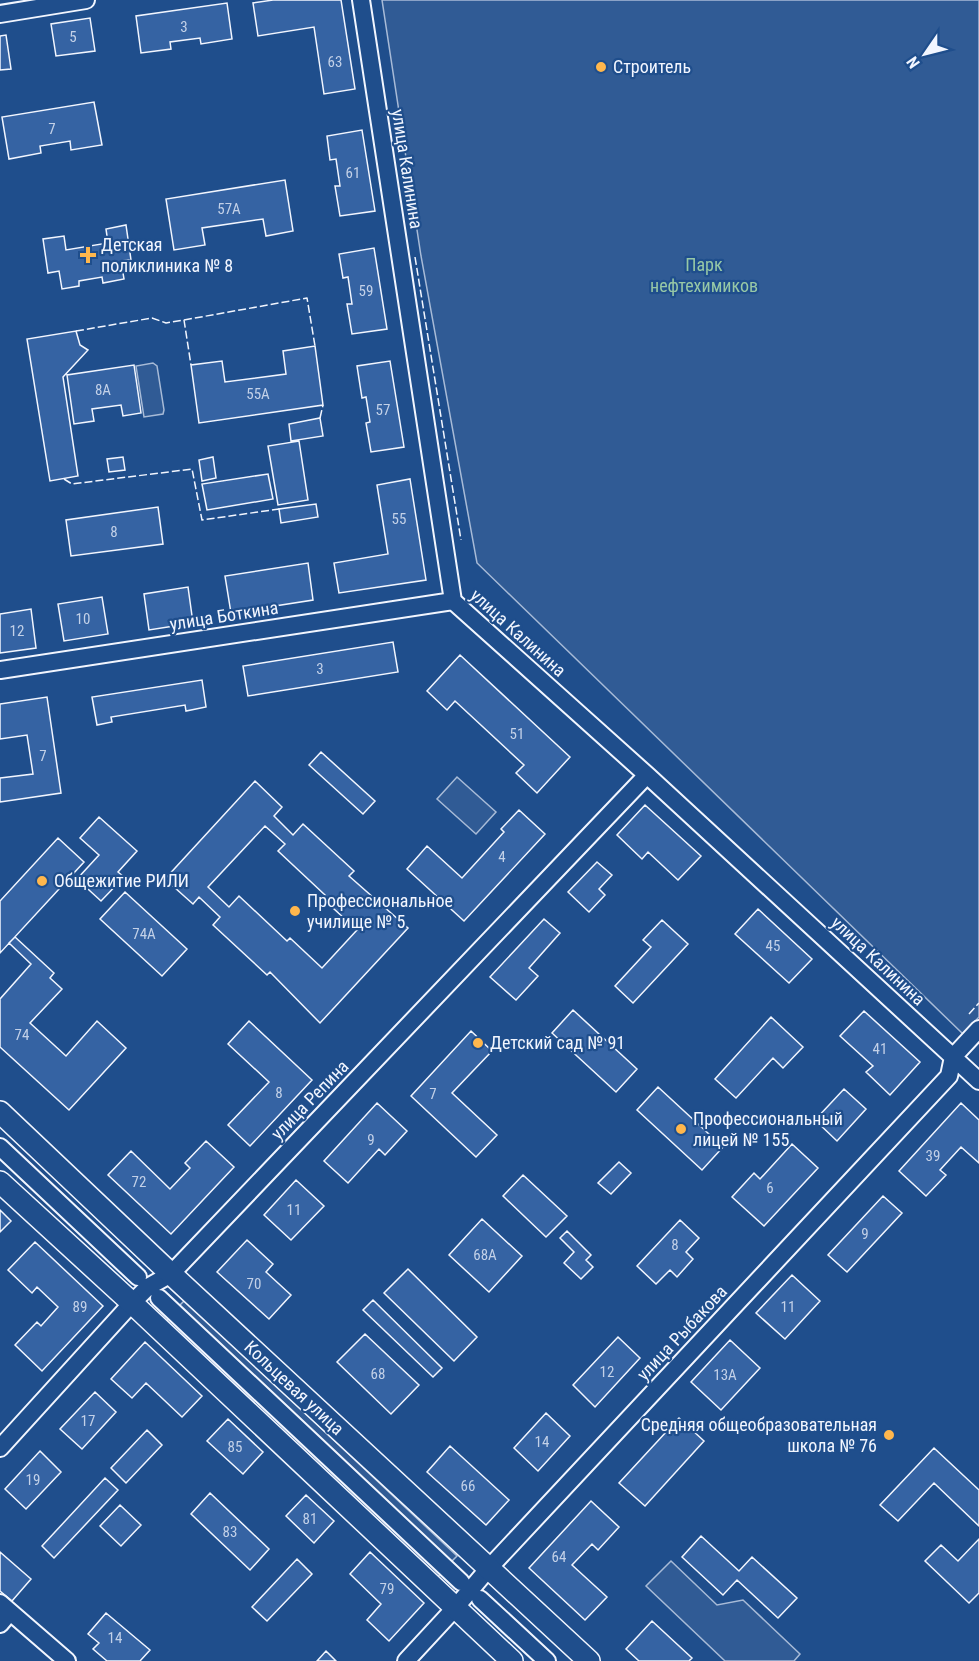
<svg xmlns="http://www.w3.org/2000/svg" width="979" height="1661" viewBox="0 0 979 1661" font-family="'Roboto Condensed',sans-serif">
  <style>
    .green { fill: #305b95; stroke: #a8bbd7; stroke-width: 1.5 }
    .building { fill: #3563a3; stroke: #f2f6ff; stroke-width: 1.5; fill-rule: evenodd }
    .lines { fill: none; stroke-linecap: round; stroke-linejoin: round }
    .minor-casing { stroke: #f2f6ff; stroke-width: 20 }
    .major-casing { stroke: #f2f6ff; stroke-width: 24 }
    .minor { stroke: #1f4e8c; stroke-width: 16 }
    .major { stroke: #1f4e8c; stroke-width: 21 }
    .fence { stroke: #f2f6ff; stroke-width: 1.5; stroke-dasharray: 8 3; stroke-linecap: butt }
    .poi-dot { fill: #ffb74d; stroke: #1f4e8c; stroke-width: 2 }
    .labels { text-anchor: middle; stroke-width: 4.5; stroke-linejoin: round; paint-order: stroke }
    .number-label { font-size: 15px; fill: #c3d1e8 }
    .poi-label { font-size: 18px; fill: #f2f6ff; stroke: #1f4e8c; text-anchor: start }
    .street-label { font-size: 18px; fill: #f2f6ff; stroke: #1f4e8c }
    .park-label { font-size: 18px; fill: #97c8a6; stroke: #1f4e8c }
  </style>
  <rect width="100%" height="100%" fill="#1f4e8c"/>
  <!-- green -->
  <path class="green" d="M382 0H979V1017L963 1034 477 563 421 256Z
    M153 363 157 366 164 410 163 414 144 417 136 366Z
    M457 777 496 812 476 834 437 799Z
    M185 1300 457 1556 450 1563 178 1307Z
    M172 1315 444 1570 437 1578 165 1323Z
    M671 1561 717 1605 743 1600 800 1654 794 1661H725L646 1586Z"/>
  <!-- building -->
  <path class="building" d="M273 0H341L355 89 324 94 314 27 258 36 253 3Z
    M227 3 232 39 201 44 200 38 170 42 171 49 141 53 136 16Z
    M90 18 95 51 56 56 51 24Z
    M6 35 11 69 0 70V36Z
    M94 102 102 145 71 150 70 141 40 146 41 153 9 159 2 117Z
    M362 130 375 211 340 216 335 186H340L336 159 330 160 327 136Z
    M285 180 293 231 266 236 263 219 202 228 205 245 174 250 166 199Z
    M126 225 131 260 121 261 124 279 103 283 102 277 79 281V286L62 289 59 271 48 273 43 239 64 236 66 250 108 243 106 229Z
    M374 248 387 329 352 334 347 304H352L348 277 343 278 339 254Z
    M76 331 80 345 88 350 63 377 78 476 50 481 27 339Z
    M315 346 323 405 199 423 191 365 222 361 225 382 286 374 283 351Z
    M390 361 404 447 371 452 366 423 370 422 366 397 362 398 357 366Z
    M134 365 141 413 123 416 121 405 92 409 94 421 74 424 67 375Z
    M320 418 323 436 291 441 289 424Z
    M299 441 308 500 278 505 268 446Z
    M123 457 125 470 109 472 107 459Z
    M213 457 216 478 202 481 199 460Z
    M268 474 273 499 207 510 202 484Z
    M410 479 426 580 339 593 334 563 388 554 377 485Z
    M316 504 318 517 281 523 279 509Z
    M158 507 163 544 71 556 66 520Z
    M308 563 313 600 231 613 225 576Z
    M188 587 193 623 149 630 144 594Z
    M102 597 108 634 64 641 58 604Z
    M31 609 36 648 0 653V614Z
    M393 642 398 672 248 696 243 666Z
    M460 655 570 757 537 793 516 773 524 765 455 701 447 710 427 691Z
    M202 680 206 707 186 711 185 705 111 717 112 722 97 725 92 697Z
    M47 697 61 793 0 802V778L33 774 27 735 0 739V704Z
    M321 752 375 801 363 814 309 765Z
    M255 781 282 807 274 816 293 835 303 824 354 871 349 876 408 928 320 1023 270 972 267 975 213 925 220 917 199 897 193 904 165 879ZM265 826 285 844 278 851 325 895 322 898 357 930 322 968 290 938 287 941 239 896 229 907 208 887Z
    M645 805 701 856 678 880 648 852 642 859 617 835Z
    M519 810 545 834 464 921 407 869 427 846 462 878 504 832 501 829Z
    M99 817 137 851 118 872 124 877 101 901 77 879 99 855 80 838Z
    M58 838 84 862 0 953V901Z
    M597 862 612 875 599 889 605 895 589 912 568 892Z
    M125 892 187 949 162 976 100 919Z
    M758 909 812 959 789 983 735 934Z
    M544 919 560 933 529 968 538 976 516 1000 490 977Z
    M662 920 688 944 633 1003 615 986 651 947 643 940Z
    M15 937 54 973 50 978 62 989 30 1023 66 1056 97 1021 126 1048 69 1110 0 1047V999L31 964 9 943Z
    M573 1010 637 1069 616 1092 552 1033Z
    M864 1011 920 1062 890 1095 866 1072 873 1066 840 1036Z
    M771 1017 803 1047 783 1068 773 1058 736 1098 715 1079Z
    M249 1021 312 1080 250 1146 228 1125 269 1082 228 1044Z
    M471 1031 492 1051 452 1093 497 1135 476 1157 411 1096Z
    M658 1087 723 1147 702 1170 637 1110Z
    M844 1089 866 1109 837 1141 815 1120Z
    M377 1103 407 1131 385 1155 379 1149 348 1183 324 1161Z
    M961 1103 979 1120V1163L961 1147 940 1170 946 1175 926 1196 899 1171Z
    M206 1141 234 1167 171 1234 108 1175 131 1151 170 1189 190 1168 185 1163Z
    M792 1144 818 1168 764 1226 732 1197 754 1173 760 1179Z
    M619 1162 631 1173 611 1194 598 1183Z
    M523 1175 567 1216 546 1237 503 1196Z
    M296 1180 324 1206 291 1240 264 1215Z
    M883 1196 902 1213 847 1272 828 1255Z
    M0 1210 11 1221 0 1232Z
    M482 1219 522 1256 489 1292 449 1255Z
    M680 1220 699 1238 686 1252 693 1259 677 1277 670 1270 656 1284 637 1266Z
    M567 1231 591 1255 586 1260 593 1267 581 1279 564 1263 574 1252 560 1238Z
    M247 1240 273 1264 266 1272 291 1295 269 1319 217 1272Z
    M35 1242 103 1306 42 1371 15 1345 37 1322 41 1326 58 1307 37 1287 32 1293 8 1270Z
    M408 1269 477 1337 454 1361 384 1293Z
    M792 1275 820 1301 785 1339 756 1313Z
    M373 1300 442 1368 433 1377 363 1310Z
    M365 1334 419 1385 391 1414 337 1362Z
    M618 1337 640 1358 595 1407 573 1385Z
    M730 1340 760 1368 721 1410 691 1382Z
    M145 1342 202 1396 182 1417 146 1383 132 1398 111 1379Z
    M95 1392 116 1412 82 1449 60 1429Z
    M546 1413 570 1436 538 1471 514 1448Z
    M679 1418 704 1441 645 1506 619 1483Z
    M228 1419 263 1452 243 1474 207 1441Z
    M147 1430 162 1445 126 1483 111 1468Z
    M450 1446 509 1500 486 1525 427 1472Z
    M934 1448 979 1490V1526L934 1483 898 1521 880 1505Z
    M40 1451 61 1472 26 1509 5 1489Z
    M105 1478 118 1490 54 1558 42 1546Z
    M210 1493 269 1549 250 1570 191 1514Z
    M306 1495 334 1521 314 1543 286 1516Z
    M591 1501 619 1527 598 1550 592 1544 572 1565 607 1597 585 1620 529 1568Z
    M120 1505 141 1525 121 1546 100 1526Z
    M701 1536 739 1571 752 1557 797 1598 778 1618 737 1580 723 1595 682 1557Z
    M979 1539V1593L969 1603 925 1561 941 1545 958 1561Z
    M0 1552 31 1579 12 1601 0 1591Z
    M370 1552 424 1603 389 1641 367 1620 381 1604 350 1574Z
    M297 1559 312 1574 267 1621 252 1607Z
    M106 1613 150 1650 140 1661H107L93 1649 99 1643 88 1634Z
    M652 1621 692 1658 689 1661H639L626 1649Z
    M326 1651 336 1661H317Z"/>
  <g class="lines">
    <defs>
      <path id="minor" d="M361 0 453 601 647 775 979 1081
        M0 14 86 0
        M0 670 453 601
        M0 1147 138 1277
        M159 1298 461 1582
        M0 1448 132 1303 148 1287 171 1274 647 775
        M480 1599 547 1661
        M0 1603 67 1661
        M0 1624 10 1612
        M406 1661 455 1608 489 1568 949 1076 953 1057 979 1029"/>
      <path id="major" d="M0 1112 171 1274 589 1661
        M0 1182 132 1303 512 1661"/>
    </defs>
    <!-- minor casing -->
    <use href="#minor" class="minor-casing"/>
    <!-- major casing -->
    <use href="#major" class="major-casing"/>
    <!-- minor -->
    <use href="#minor" class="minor"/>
    <!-- major -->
    <use href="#major" class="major"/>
    <!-- fence -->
    <path class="fence" d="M415 257 461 540
      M184 320 307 298 315 346
      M76 331 152 318 166 323 184 320 191 365
      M320 418 323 405
      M64 479 72 484 192 469 202 520 279 509
      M969 1014 979 1003"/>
  </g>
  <!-- markers -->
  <g class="poi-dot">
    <circle cx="601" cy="67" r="6"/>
    <path d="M85 246h6v6h6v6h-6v6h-6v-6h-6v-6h6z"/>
    <circle cx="42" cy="881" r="6"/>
    <circle cx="295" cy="911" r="6"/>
    <circle cx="478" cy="1043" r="6"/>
    <circle cx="681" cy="1129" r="6"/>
    <circle cx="889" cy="1435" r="6"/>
  </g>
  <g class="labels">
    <!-- number labels -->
    <g class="number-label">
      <text x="184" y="32">3</text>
      <text x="73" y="42">5</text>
      <text x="335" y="67">63</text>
      <text x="52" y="134">7</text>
      <text x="353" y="178">61</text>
      <text x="229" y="214">57А</text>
      <text x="366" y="296">59</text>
      <text x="103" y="395">8А</text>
      <text x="258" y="399">55А</text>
      <text x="383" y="415">57</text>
      <text x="399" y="524">55</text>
      <text x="114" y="537">8</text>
      <text x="83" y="624">10</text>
      <text x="17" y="636">12</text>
      <text x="320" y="674">3</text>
      <text x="517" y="739">51</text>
      <text x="43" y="761">7</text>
      <text x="502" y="862">4</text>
      <text x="144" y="939">74А</text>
      <text x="773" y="951">45</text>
      <text x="22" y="1040">74</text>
      <text x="880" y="1054">41</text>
      <text x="279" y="1098">8</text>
      <text x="433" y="1099">7</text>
      <text x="371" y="1145">9</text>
      <text x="933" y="1161">39</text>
      <text x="139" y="1187">72</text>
      <text x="770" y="1193">6</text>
      <text x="294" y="1215">11</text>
      <text x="865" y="1239">9</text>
      <text x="675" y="1250">8</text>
      <text x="485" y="1260">68А</text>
      <text x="254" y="1289">70</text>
      <text x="80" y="1312">89</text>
      <text x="788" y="1312">11</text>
      <text x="607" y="1377">12</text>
      <text x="378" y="1379">68</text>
      <text x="725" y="1380">13А</text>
      <text x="88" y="1426">17</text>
      <text x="542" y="1447">14</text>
      <text x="235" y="1452">85</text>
      <text x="33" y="1485">19</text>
      <text x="468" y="1491">66</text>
      <text x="310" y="1524">81</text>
      <text x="230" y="1537">83</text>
      <text x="559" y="1562">64</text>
      <text x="387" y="1594">79</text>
      <text x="115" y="1643">14</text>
    </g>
    <!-- poi labels -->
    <g class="poi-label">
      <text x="613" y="73">Строитель</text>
      <text x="101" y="251">Детская<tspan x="101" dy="21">поликлиника № 8</tspan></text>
      <text x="54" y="887">Общежитие РИЛИ</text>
      <text x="307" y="907">Профессиональное<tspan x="307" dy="21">училище № 5</tspan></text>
      <text x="490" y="1049">Детский сад № 91</text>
      <text x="693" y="1125">Профессиональный<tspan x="693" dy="21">лицей № 155</tspan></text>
      <text x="877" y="1431" text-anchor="end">Средняя общеобразовательная<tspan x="877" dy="21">школа № 76</tspan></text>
    </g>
    <!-- street labels -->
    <g class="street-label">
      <text transform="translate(407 169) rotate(81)" y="6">улица Калинина</text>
      <text transform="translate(224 616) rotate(-9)" y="6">улица Боткина</text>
      <text transform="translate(518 633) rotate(42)" y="6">улица Калинина</text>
      <text transform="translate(878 961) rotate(43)" y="6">улица Калинина</text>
      <text transform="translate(310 1100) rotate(-46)" y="6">улица Репина</text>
      <text transform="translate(682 1333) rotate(-47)" y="6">улица Рыбакова</text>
      <text transform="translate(294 1388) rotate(43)" y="6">Кольцевая улица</text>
    </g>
    <!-- park labels -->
    <g class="park-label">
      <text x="704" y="271">Парк<tspan x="704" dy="21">нефтехимиков</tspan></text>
    </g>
  </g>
  <!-- north arrow -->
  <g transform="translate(925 54) rotate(235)" stroke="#1f4e8c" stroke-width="4.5" paint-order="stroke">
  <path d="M0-4.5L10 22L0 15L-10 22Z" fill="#f2f6ff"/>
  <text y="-9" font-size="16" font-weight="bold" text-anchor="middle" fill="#f2f6ff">N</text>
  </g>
</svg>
